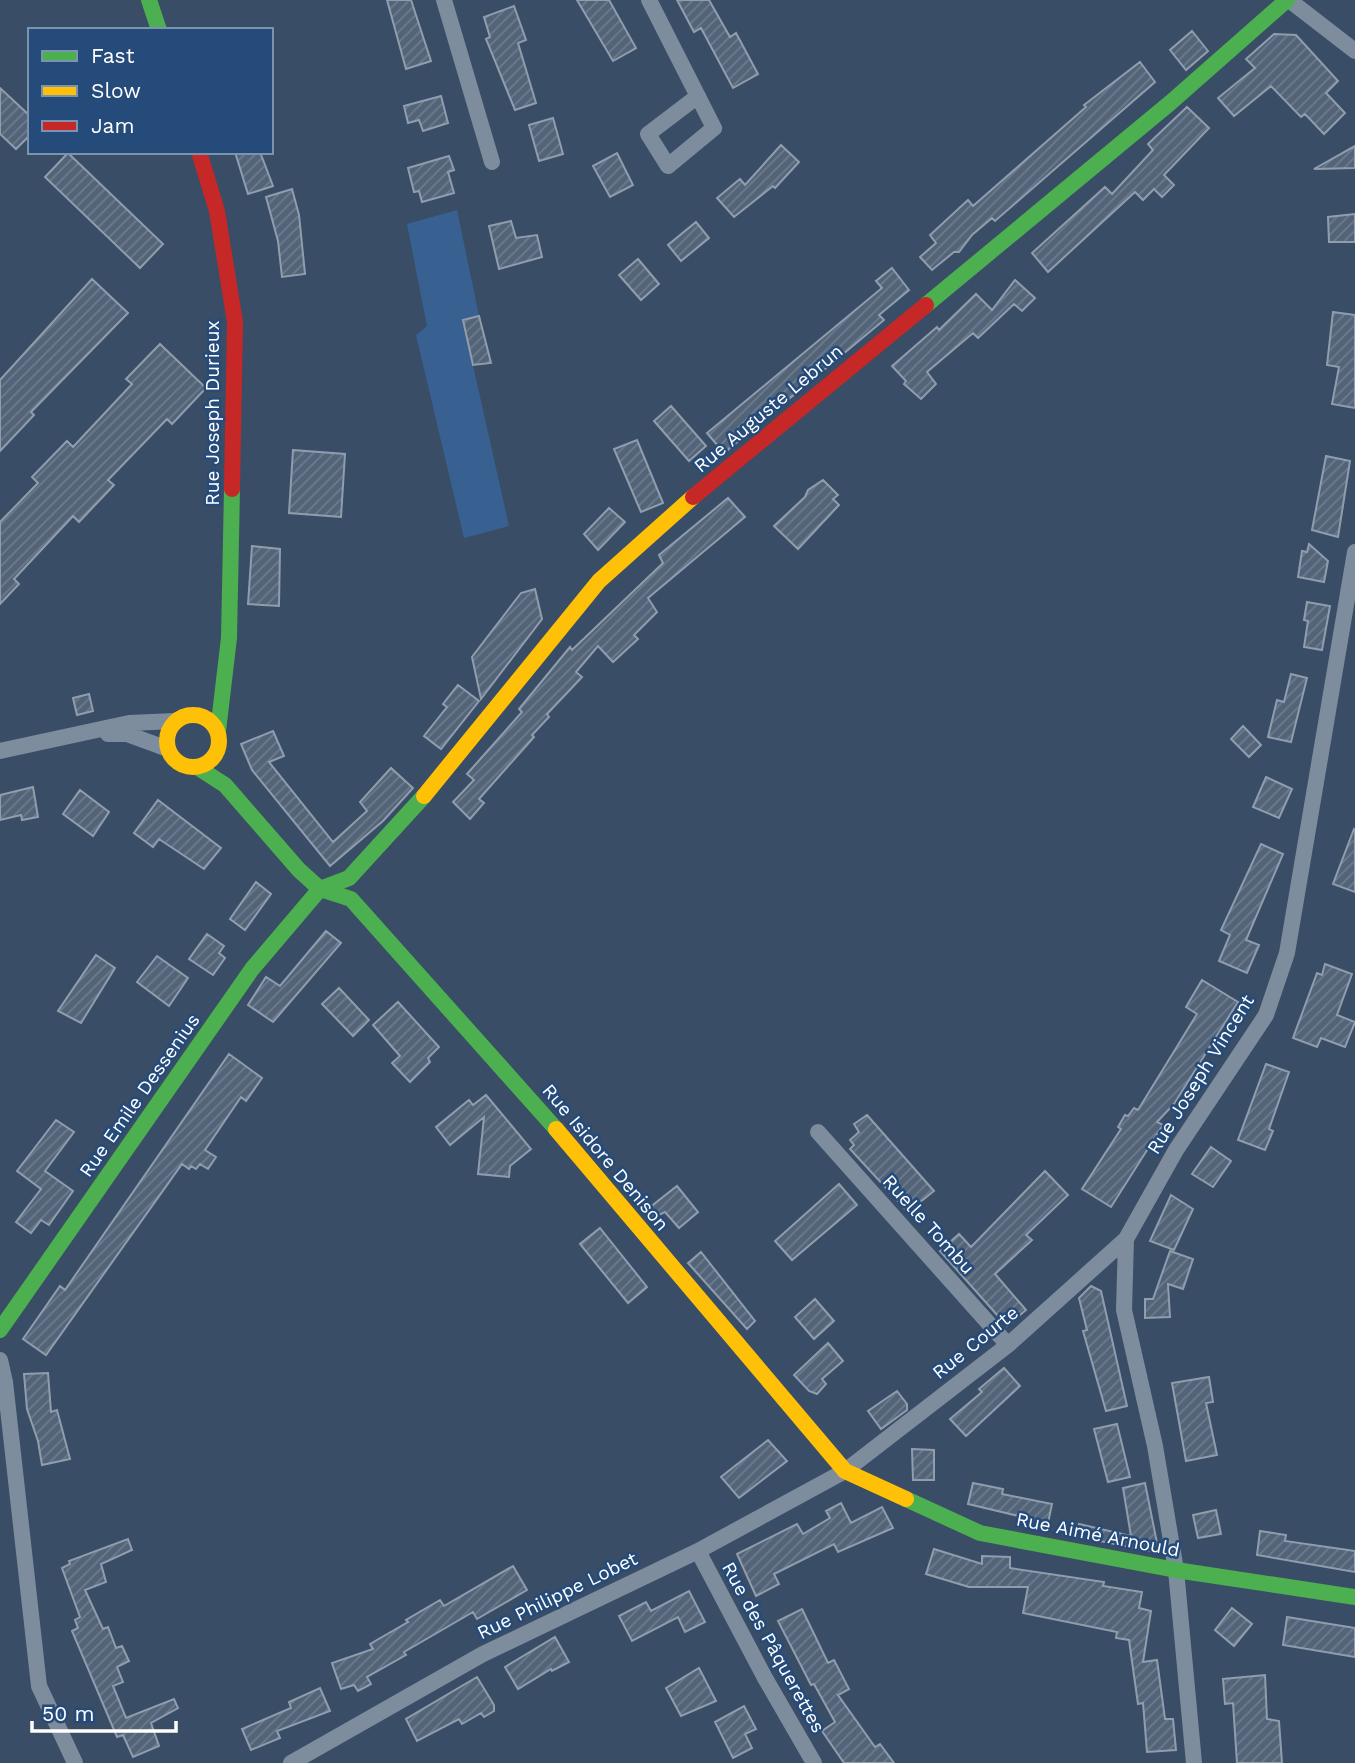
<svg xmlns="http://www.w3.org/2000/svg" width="1355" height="1763" viewBox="0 0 1355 1763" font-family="'Work Sans',sans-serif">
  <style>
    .park { fill: #386192 }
    .building { fill: url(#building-hatch); stroke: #909dad; stroke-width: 2 }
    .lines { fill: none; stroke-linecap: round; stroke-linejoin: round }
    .street { stroke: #7d8d9e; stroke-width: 16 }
    .fast { stroke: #4caf50; stroke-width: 16 }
    .slow { stroke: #ffc107; stroke-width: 16 }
    .jam { stroke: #c62828; stroke-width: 16 }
    .labels { text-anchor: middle; stroke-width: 5; stroke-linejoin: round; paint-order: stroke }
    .street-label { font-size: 19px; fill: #fff; stroke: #254b7b }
  </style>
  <defs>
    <pattern id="building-hatch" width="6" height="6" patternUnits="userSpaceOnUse" patternTransform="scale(1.75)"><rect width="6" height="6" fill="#536479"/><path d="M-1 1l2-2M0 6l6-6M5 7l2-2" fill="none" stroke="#6d7b8d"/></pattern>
  </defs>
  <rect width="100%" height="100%" fill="#394d67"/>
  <!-- park -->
  <path class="park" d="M457 210 479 316 463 321 509 526 464 538 416 335 427 326 407 224Z"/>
  <!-- building -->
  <path class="building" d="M387 0H411L431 61 406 69Z
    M577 0H609L636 48 613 61Z
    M677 0H709L730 37 736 33 758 74 733 88 701 28 694 32Z
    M514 6 526 40 518 43 536 103 515 110 486 39 490 37 484 17Z
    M1192 31 1208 51 1186 70 1170 50Z
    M1274 34 1296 35 1338 81 1326 93 1345 113 1324 134 1305 114 1301 117 1271 86 1234 116 1218 98 1255 68 1246 59Z
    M1140 62 1155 82 995 221 992 218 972 235 959 252H954L932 270 920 257 936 243 930 235 968 200 973 206 1086 107 1084 105Z
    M0 88 30 116V135L16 149 0 134Z
    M441 96 448 123 423 131 419 120 408 123 404 106Z
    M1187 107 1209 128 1164 175 1174 185 1162 197 1154 189 1143 200 1135 192 1048 272 1032 253 1105 187 1112 194 1153 150 1148 144Z
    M553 118 563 154 539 161 529 125Z
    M781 145 799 162 775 188 773 186 734 217 717 198 740 179 745 185Z
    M1355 146V168L1314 169Z
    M235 152H260L273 186 248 194Z
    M68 153 163 244 140 268 45 177Z
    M617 153 633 185 610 197 593 166Z
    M449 156 454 170 448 172 454 193 422 202 419 191 414 192 408 168Z
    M292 189 299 215 305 274 282 277 278 241 266 197Z
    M1355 214V242H1329L1328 217Z
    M511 221 516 238 537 235 542 257 499 269 489 226Z
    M696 222 709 238 681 261 668 245Z
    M638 259 659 284 641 300 619 275Z
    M892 268 909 290 879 315 884 320 724 453 707 433 882 288 876 281Z
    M92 279 128 313 31 412 34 415 0 451V380Z
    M1015 280 1035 298 1022 311 1014 304 978 338 973 333 927 372 936 384 921 399 904 384 906 381 892 366 937 327 939 330 976 294 992 310Z
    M1333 312 1355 315V408L1332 404 1339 367 1327 365Z
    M479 316 491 363 473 365 463 320Z
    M160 344 206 388 172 424 167 419 108 480 114 485 79 522 73 516 14 579 19 584 0 604V522L38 483 32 477 67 441 73 447 132 384 126 379Z
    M671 406 706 446 689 461 654 421Z
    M637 440 663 503 641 512 614 449Z
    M293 450 345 454 341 517 289 513Z
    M1326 456 1350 461 1338 537 1312 530Z
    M823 480 838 495 833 499 839 505 798 549 774 526 805 497 808 490Z
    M728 498 745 517 648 598 657 612 634 635 638 639 613 662 598 646 576 672 582 677 547 714 549 717 532 735 534 737 479 799 484 803 470 819 453 802 474 780 467 774 522 712 519 709 570 647 572 650 663 563 659 555Z
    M609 508 625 522 598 550 584 534Z
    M1309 544 1328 561 1324 582 1298 577 1302 551 1307 552Z
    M252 546 280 549 279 606 248 604Z
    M535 589 542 619 481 699 472 657 521 593Z
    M1307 602 1330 606 1322 650 1304 647 1308 621 1304 620Z
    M1291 674 1307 678 1291 742 1268 737 1277 700 1284 702Z
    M458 685 479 701 441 749 424 736 447 707 443 704Z
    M89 694 93 711 77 715 73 698Z
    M1243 726 1261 745 1249 757 1231 739Z
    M273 731 284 756 269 762 333 842 367 811 360 802 391 768 413 788 383 821 330 866 252 770 241 744Z
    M1266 777 1292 789 1279 818 1253 807Z
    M33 787 38 817 22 820 21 815 0 820V795Z
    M80 790 109 812 93 836 63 814Z
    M158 800 221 848 204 869 159 839 153 847 134 833Z
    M1354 829 1355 830V892L1333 884Z
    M1261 844 1283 854 1246 940 1259 945 1247 973 1219 961 1230 935 1221 930Z
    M256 882 271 894 245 930 230 919Z
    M326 931 341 943 273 1022 248 1005 266 977 280 986Z
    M207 934 224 946 219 953 225 958 213 975 189 959Z
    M96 955 115 968 81 1023 58 1011Z
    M157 956 188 978 169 1006 137 982Z
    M1325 964 1352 974 1337 1015 1355 1022 1345 1047 1321 1038 1317 1047 1293 1038 1317 973 1322 975Z
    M1202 980 1238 1002 1174 1104 1157 1122 1163 1125 1111 1207 1082 1189 1121 1129 1118 1127 1125 1115 1128 1116 1134 1108 1138 1110 1197 1014 1186 1007Z
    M339 988 369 1020 353 1036 322 1004Z
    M398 1002 439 1047 428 1058 430 1062 410 1082 392 1063 400 1056 373 1025Z
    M229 1054 262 1078 246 1101 241 1097 205 1150 216 1157 208 1169 200 1164 196 1169 191 1166 189 1169 182 1164 46 1355 23 1339 60 1286 65 1290Z
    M1266 1064 1289 1072 1269 1129 1273 1131 1265 1150 1238 1140Z
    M486 1095 531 1149 510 1166 509 1177 478 1174 484 1117 450 1145 436 1127 469 1100 473 1105Z
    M867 1115 934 1191 908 1212 850 1149 854 1145 850 1140 859 1132 854 1124Z
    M56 1120 74 1132 45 1171 73 1191 49 1225 41 1220 31 1233 16 1222 41 1189 17 1171Z
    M1211 1147 1231 1161 1213 1187 1192 1174Z
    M1045 1171 1068 1195 1026 1235 1032 1240 995 1274 1026 1310 1007 1326 940 1251 959 1234 971 1247Z
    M839 1184 857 1205 792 1260 775 1241Z
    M677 1186 698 1212 679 1228 665 1212 650 1219 644 1212Z
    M1171 1195 1193 1209 1174 1250 1150 1241Z
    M600 1228 647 1287 628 1303 580 1244Z
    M1170 1251 1193 1259 1183 1289 1168 1284 1170 1317 1145 1318V1299H1153Z
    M701 1252 755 1321 747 1329 688 1263Z
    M1091 1286 1101 1291 1127 1406 1106 1411 1083 1331 1087 1330 1079 1298Z
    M815 1299 834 1321 814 1339 795 1317Z
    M828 1343 843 1361 822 1379 826 1384 817 1394 809 1391 794 1375Z
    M1004 1368 1020 1386 966 1436 950 1419 982 1392 979 1389Z
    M48 1373 51 1412 57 1410 70 1459 42 1465 38 1441 27 1409 24 1374Z
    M1209 1377 1213 1402 1206 1403 1217 1455 1186 1461 1172 1383Z
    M897 1391 907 1404V1410L881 1429 868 1411Z
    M1117 1424 1130 1477 1108 1482 1094 1429Z
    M768 1440 787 1461 739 1498 721 1477Z
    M912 1449 934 1450V1480H913Z
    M973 1483 1003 1489 1002 1494 1052 1504 1048 1523 968 1504Z
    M1145 1483 1159 1553 1075 1536 1079 1524 1131 1536 1123 1488Z
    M841 1503 851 1523 882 1507 893 1528 838 1552 834 1544 774 1574 779 1584 756 1596 737 1554 797 1524 803 1534 830 1518 826 1511Z
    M1216 1510 1221 1534 1198 1538 1193 1515Z
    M1260 1531 1286 1535 1285 1541 1355 1551V1572L1257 1555Z
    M128 1539 132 1550 101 1564 106 1582 85 1590 103 1629 108 1627 116 1648 122 1646 129 1661 117 1667 123 1682 113 1686 126 1718 174 1699 178 1708 151 1723 159 1746 133 1757 123 1735 117 1737 72 1631 78 1628 75 1620 80 1617 62 1568 70 1564 69 1561Z
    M934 1549 982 1564V1556L1010 1557V1568L1104 1582 1103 1586 1142 1592 1139 1608 1151 1611 1143 1662 1157 1660 1165 1719H1173L1176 1750 1147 1752 1143 1703 1138 1704 1129 1640 1116 1638 1117 1632 1023 1613 1028 1587H969L926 1574Z
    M513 1566 527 1590 477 1619 473 1612 404 1652 406 1655 367 1677 371 1684 358 1691 354 1685 341 1689 332 1663 373 1649 370 1644 408 1622 406 1620 440 1600 444 1606Z
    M689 1591 705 1622 685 1632 678 1617 632 1641 619 1616 646 1602 651 1611Z
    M1232 1608 1252 1624 1234 1646 1215 1630Z
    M802 1609 828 1663 834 1660 849 1689 838 1695 875 1747 880 1744 894 1763H844L822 1731 835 1722 814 1684 811 1685 778 1621Z
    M1287 1617 1355 1628V1657L1283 1645Z
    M555 1637 569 1662 552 1671 551 1669 518 1689 505 1667Z
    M699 1668 716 1701 681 1716 666 1688Z
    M1265 1675 1267 1719 1279 1721 1282 1763H1237L1233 1703 1225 1704 1223 1679Z
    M477 1677 494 1705V1711L484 1717 481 1713 462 1724 459 1719 417 1741 406 1719Z
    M320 1688 330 1711 277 1731 280 1738 251 1750 242 1729 291 1708 289 1702Z
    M744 1706 756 1729 745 1734 752 1748 733 1758 715 1722Z"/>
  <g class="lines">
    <!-- street -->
    <path class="street" d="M444 0 492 162
      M649 0 714 128 668 166 648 134 698 96
      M1289 0 1355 51
      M108 734H127L168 749
      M0 751 129 723 176 721
      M818 1132 1008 1345
      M0 1360 5 1382 39 1686 75 1763
      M698 1551 765 1678 814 1763
      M291 1763 483 1654 698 1551 845 1471 1008 1345 1126 1239
      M1194 1763 1176 1570 1155 1446 1124 1310 1126 1239 1176 1150 1266 1015 1287 953 1355 552"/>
    <!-- fast -->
    <path class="fast" d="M149 0 159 30
      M926 305 1170 103 1287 0
      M218 731 229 638 232 489
      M197 767 225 785 299 870 320 889 351 899 556 1129
      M0 1330 252 969 320 889 349 878 424 796
      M906 1499 980 1533 1176 1570 1355 1597"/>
    <!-- slow -->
    <path class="slow" d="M167 741a26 26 0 1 1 52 0a26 26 0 1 1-52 0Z
      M424 796 599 581 693 497
      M556 1129 845 1471 906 1499"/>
    <!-- jam -->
    <path class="jam" d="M199 152 217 211 235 322 232 489
      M693 497 926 305"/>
  </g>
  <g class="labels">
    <!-- street labels -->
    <g class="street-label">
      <text transform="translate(768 408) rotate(-40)" y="7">Rue Auguste Lebrun</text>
      <text transform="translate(212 413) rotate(-90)" y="7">Rue Joseph Durieux</text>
      <text transform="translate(1200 1074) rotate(-58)" y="7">Rue Joseph Vincent</text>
      <text transform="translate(139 1095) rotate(-55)" y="7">Rue Emile Dessenius</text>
      <text transform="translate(606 1157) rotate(50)" y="7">Rue Isidore Denison</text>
      <text transform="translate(929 1224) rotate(48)" y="7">Ruelle Tombu</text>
      <text transform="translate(975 1342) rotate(-39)" y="7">Rue Courte</text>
      <text transform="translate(1098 1534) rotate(11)" y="7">Rue Aimé Arnould</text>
      <text transform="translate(557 1595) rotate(-26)" y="7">Rue Philippe Lobet</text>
      <text transform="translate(774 1647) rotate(61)" y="7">Rue des Pâquerettes</text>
    </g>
  </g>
  <!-- legend -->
  <rect x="28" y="28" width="245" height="126" fill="#254b7b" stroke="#7c93b0" stroke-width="2"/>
  <rect x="42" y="51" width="35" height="10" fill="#4caf50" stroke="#7c93b0" stroke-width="2"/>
  <text x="91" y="63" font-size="21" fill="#ffffff">Fast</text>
  <rect x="42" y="86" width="35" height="10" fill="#ffc107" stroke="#7c93b0" stroke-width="2"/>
  <text x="91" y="98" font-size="21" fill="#ffffff">Slow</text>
  <rect x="42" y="121" width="35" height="10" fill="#c62828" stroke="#7c93b0" stroke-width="2"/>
  <text x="91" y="133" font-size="21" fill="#ffffff">Jam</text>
  <!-- scale -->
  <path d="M32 1721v10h144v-10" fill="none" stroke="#ffffff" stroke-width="3.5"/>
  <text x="42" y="1721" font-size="21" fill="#ffffff" stroke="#254b7b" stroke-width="5" paint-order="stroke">50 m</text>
</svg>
